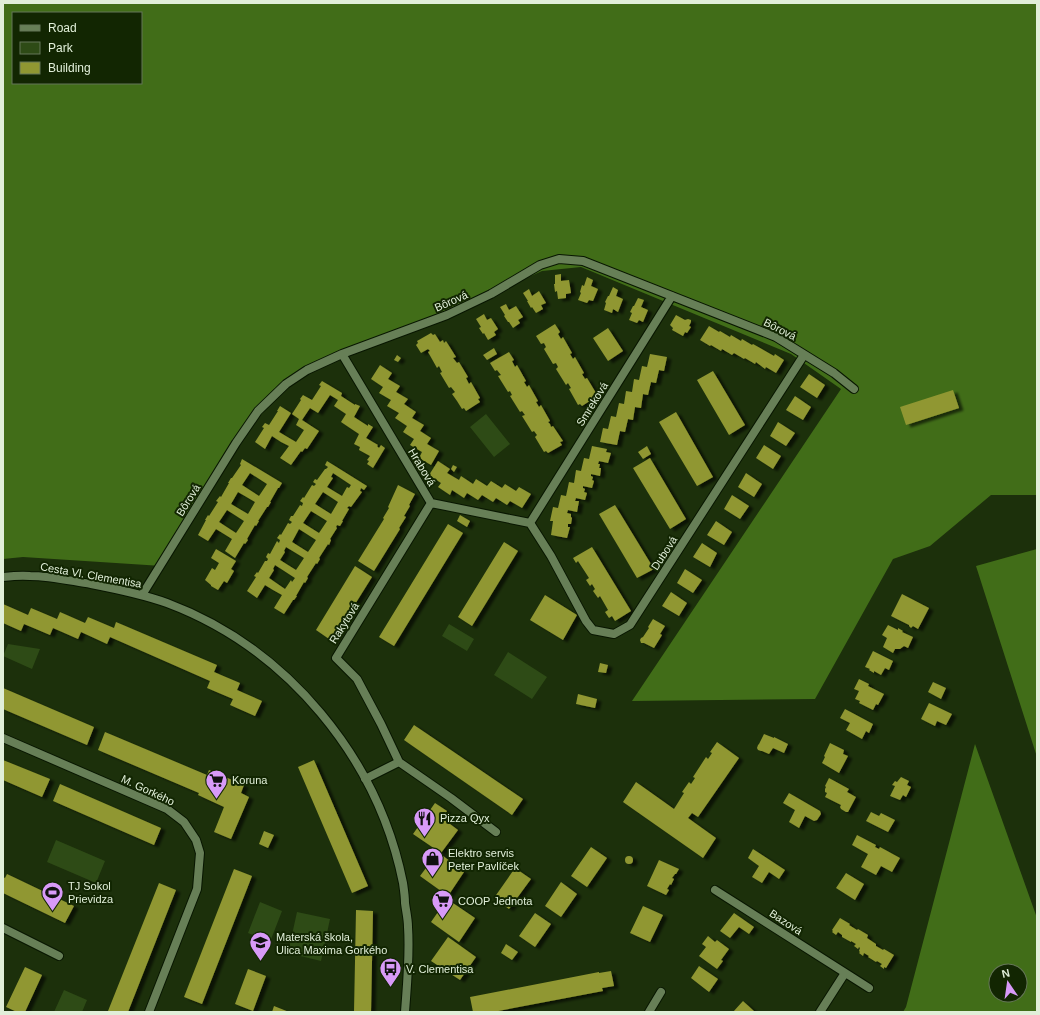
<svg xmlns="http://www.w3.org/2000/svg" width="1040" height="1015" viewBox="0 0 1040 1015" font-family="Arial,sans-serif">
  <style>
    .green { fill: #2e4b16 }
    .forest { fill: #416d18; fill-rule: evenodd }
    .building { fill: #909732; fill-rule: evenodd; filter: url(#shadow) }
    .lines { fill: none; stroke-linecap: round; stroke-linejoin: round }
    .minor-casing { stroke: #081600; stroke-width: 10 }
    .minor { stroke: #677f57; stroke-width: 8 }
    .labels { text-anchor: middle; stroke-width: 4; stroke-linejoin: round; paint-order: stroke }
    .street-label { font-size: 11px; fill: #e1efd9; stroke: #122602 }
    .poi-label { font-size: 11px; fill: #e1efd9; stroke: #122602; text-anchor: start }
  </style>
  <defs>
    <filter id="shadow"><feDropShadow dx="4.5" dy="2.5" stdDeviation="1" flood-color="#0009"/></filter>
  </defs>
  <rect width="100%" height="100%" fill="#1c300b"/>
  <!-- green -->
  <path class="green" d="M486 414 510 444 494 457 470 427Z
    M449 624 474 639 467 651 442 636Z
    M8 644 40 649 32 669 3 656Z
    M508 652 547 677 532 699 494 675Z
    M56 840 105 861 96 883 47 862Z
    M260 902 282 911 270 942 248 933Z
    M297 912 330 919 321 961 288 953Z
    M64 990 87 1000 82 1012H54Z"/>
  <!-- forest -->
  <path class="forest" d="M3 3H1037V495H991L930 546 893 559 815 699 632 701 841 389 791 354 581 267 542 271 451 312 299 374 245 432 162 566 23 557 3 559ZM13 13H141V83H13Z
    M1037 549V757L976 566Z
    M975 744 1037 918V1012H903L906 1007ZM996 971H1020V995H996Z"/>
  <!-- building -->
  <path class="building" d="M561 274V281L569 280 571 293 566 294V298L558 299 557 291 555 292 554 284H555V275Z
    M587 277 593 280 591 286 598 289 593 301 589 300 587 303 578 300 581 293 580 292 582 285 584 286Z
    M613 287 618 290 616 296 623 299 618 312 613 309 612 313 604 310 606 303 605 302 608 296H609Z
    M529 289 532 296 539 291 546 303 541 305 543 309 536 313 532 307 531 308 527 301H528L523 293Z
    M638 298 644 300 641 307 648 310 643 322 639 320 637 323 629 320 632 313 630 312 633 306H634Z
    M506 304 509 310 516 306 523 317 518 320 520 323 513 328 509 322H508L504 316 505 315 500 307Z
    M484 314 487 320 491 318 498 329 494 332 496 335 488 340 484 333 483 334 479 328 481 327 476 319Z
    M676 315 685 320 688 319 691 320V322L689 326 691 327 687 333 685 332 683 336 672 330 673 328 670 325Z
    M555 324 560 332 558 334 561 339 563 337 572 353 570 354 573 359 575 357 584 373 582 374 585 379 587 378 596 393 594 395 596 397 582 406 580 404 578 405 569 389 571 388 568 383 566 385 556 369 558 367 556 363 553 364 544 349 546 347 544 343 541 344 536 336Z
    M709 326 719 332 720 331 730 337 731 335 741 341 742 339 752 345 753 344 774 356 775 354 784 360 776 373 766 367 765 369 756 362 755 364 745 358 744 359 734 353 732 355 722 349 721 351 711 345 710 346 700 340Z
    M608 328 623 351 608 361 593 338Z
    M431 333 433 335 435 334 440 342 443 340 444 343 446 341 456 357 453 358 457 363 459 362 468 377 466 378 469 384 471 382 480 398 478 399 480 402 466 411 464 408 462 409 457 401 452 394 455 392 451 387 449 388 440 373 442 372 439 366 437 368 428 352 430 351 428 349 421 353 416 345 418 343 417 341Z
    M494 348 497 354 487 360 483 355Z
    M509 352 514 360 512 361 515 367 517 365 526 381 524 382 527 387 529 385 538 401 536 402 539 407 541 405 550 421 548 422 550 424 551 427 553 426 563 441 560 442 562 445 548 453 546 451 544 452 535 437 537 435 534 431 532 432 522 416 525 415 522 411 520 412 510 396 512 395 510 391 508 392 498 376 501 375 497 370 495 371 490 363Z
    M650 354 667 357 664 371 659 370 656 383 651 382 648 395 643 394 641 408 635 407 633 420 628 419 625 432 620 431 617 445 600 442 603 428 608 429 611 416 616 417 619 403 624 404 626 391 632 392 634 379 639 380 642 366 647 367Z
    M397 355 401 358 398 362 394 360Z
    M380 365 392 373 388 379 400 386 396 392 408 399 404 404 416 412 412 418 424 425 420 431 431 438 427 444 439 451 431 465 419 458 422 452 410 445 414 439 403 432 407 426 395 418 399 413 387 406 391 400 379 393 383 387 371 379Z
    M713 371 745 425 729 435 697 380Z
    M809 374 825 385 817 398 800 387Z
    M322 381 342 393 341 396 355 405V404L360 406 354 417 368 426V424L373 427 366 438 378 445 377 446 379 448 381 445 385 448 373 468 367 464 369 461 367 460 370 456 359 450 360 447 354 444 359 434 341 422 346 414 334 406 338 400 330 395 318 413 310 408 302 420 319 431 307 449 305 448 302 452 301 451 291 465 280 458 289 446 281 442 272 436 265 449 255 442 264 428 262 427 265 423 269 425 278 411H277L280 406 291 413 279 432 296 442 304 430 296 425 299 419 292 414 301 400 300 399 303 395 312 400 321 386 319 385Z
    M953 390 959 408 906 425 900 407Z
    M795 396 811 407 803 420 786 410Z
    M676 412 713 477 697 486 659 422Z
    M778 422 795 433 786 446 770 436Z
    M764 445 781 456 773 469 756 458Z
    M592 446 607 449 606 452 611 453 608 463 599 461 598 464H600L599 468H601L600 476 591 474V476L593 477 592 480 594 481 592 488 583 486V488L585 489 584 492 587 493 585 500 576 498 575 501H579L577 512 568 510 567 513 571 514V517L572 518 571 524H568V527H570L567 538 551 535 553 521H550L553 507 558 508 561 495 566 496 569 482 574 483 576 470 581 471 584 458 589 459Z
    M647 446 651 454 643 459 638 452Z
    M650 458 686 519 670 529 633 468Z
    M242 459 282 483 279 488H278L270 502H271L268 507H267L258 521H259L256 526 255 525 247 539 248 540 245 544 244 543 235 558 225 551 232 539 216 529 208 541 198 535 206 520H205L208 515 209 516 218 502 216 501 220 496 221 497 229 483H228L231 478H232L241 465 240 464ZM250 473 267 484 259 496 242 485ZM238 492 255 502 248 514 231 504ZM227 510 244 521 236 533 219 522Z
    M327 461 367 486 364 490 361 488 360 491 362 492 351 507 349 506 347 508 349 509 342 521H343L340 526 337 525 336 527 337 528 330 539 331 540 329 545 328 544 319 558 320 559 317 564 316 563 307 577 308 578 305 583 304 582 296 596H297L294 600H293L284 614 274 608 282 595 273 590 265 585 257 598 247 591 256 577 254 576 257 572 258 573 265 561H267L268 559 266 557 268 553 270 554 277 541 279 543 280 540 277 538 280 534 281 535 288 523 290 524 292 522 289 520 291 516H293L300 505 302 506 303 503 300 501 303 497 304 498 312 485 314 486 316 484 313 482 315 479 317 480 325 469H326L328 467 325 465ZM333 473 351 485 349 488 347 487 342 496 327 487 333 478 331 477ZM323 492 338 502 331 514 315 504ZM311 511 327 521 319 533 303 523ZM299 529 316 540 308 552 292 542ZM286 547 304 558 296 570 280 560 285 552 284 551ZM275 565 295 578 292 582 291 580 285 589 269 578 274 570 273 569Z
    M438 461 450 469 447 473 459 480 461 476 473 484 476 479 487 486 491 481 502 488 505 484 516 491 519 487 531 494 522 508 510 501 507 505 496 498 493 502 482 495 478 500 467 493 464 498 452 490 450 495 438 487 441 483 429 475Z
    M453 465 457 467 454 472 451 469Z
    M746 473 762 484 754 497 738 487Z
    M398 485 415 494 409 505 410 506 404 516 406 517 399 528 400 529 374 571 358 561 384 519 383 518 389 508 388 507Z
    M732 495 749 506 740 519 724 509Z
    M615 505 654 569 637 578 599 514Z
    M460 515 470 521 467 527 457 521Z
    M716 521 732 532 724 545 707 535Z
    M448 524 463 533 394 646 379 637Z
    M504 542 518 551 472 626 458 617Z
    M702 543 717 553 710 567 693 557Z
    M592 547 631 611 615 621 612 616 609 618 605 612 608 610 600 596 598 598 593 591 595 589 592 584 590 586 586 580 589 578 578 561 576 563 573 558Z
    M216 549 236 561 231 569 234 571 227 583 224 581 218 590 211 586V585L205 580 212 568 215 570 219 563 211 558Z
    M355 566 372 577 332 641 316 630Z
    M685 569 702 580 693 593 677 583Z
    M671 592 687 603 679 616 662 606Z
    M902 594 929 608 918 629 913 626 911 628 909 626V625L891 616Z
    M545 595 577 615 563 640 530 620Z
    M3 604 28 615 31 608 57 619 60 612 85 623 88 617 114 628 116 622 217 665 214 672 240 683 237 690 262 701 255 716 230 705 233 699 207 688 210 681 110 637 107 644 81 632 78 639 53 628 50 635 24 624 21 631 3 623Z
    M653 619 665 626 660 634 662 635 654 648 644 643H641L640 640 641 638 643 637 649 628 648 627Z
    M888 625 898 630V628L903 631 902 632 913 637 908 648 904 646 900 649H895L893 653 883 647 887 638 882 635Z
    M873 651 893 661 889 670 885 668 881 675 874 671V673L869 670 870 669 865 667Z
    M600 663 608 665 606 673 598 672Z
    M859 679 869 684 868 686 884 694 878 705 876 704 873 710 859 703 860 701 855 699 859 691 854 689Z
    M933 682 946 688 941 699 928 692Z
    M3 688 94 727 87 745 3 709Z
    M578 694 597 699 595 708 576 704Z
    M929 703 952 714 946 725 937 721 935 726 921 719Z
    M845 709 873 724 869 733 866 731 862 739 846 730 850 723 840 718Z
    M414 725 523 799 512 815 404 740Z
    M105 732 207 775 209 770 244 785 241 793 249 797 231 839 214 832 224 807 198 795 199 793 98 750Z
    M764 734 774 738V737L788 744 784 753 773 748 769 754 762 751H761L758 750 757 748 758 745 759 744Z
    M717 742 739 758 698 817 692 813 688 818 716 838 703 858 623 802 636 782 674 809 684 793 682 792 689 782 691 784 695 778 693 777 706 757 708 759 712 753 710 752Z
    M830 743 844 750 843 754 848 756 839 773 822 763 825 757 824 756Z
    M3 760 50 779 42 797 3 780Z
    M314 760 368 886 352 893 298 767Z
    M901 777 909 781 907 785 911 787 906 797 903 795 900 800 890 796 895 786 892 785 895 781 897 782Z
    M829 778 849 789 847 792 856 797 848 812H846L841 809 840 807 841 805 825 797 827 793 825 792V789L826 787 825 786Z
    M60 784 161 828 154 845 53 801Z
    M789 793 820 811 821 814 817 820 814 821 805 816 799 828 789 822 795 810 783 803Z
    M435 803 447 811 442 818 458 830 441 853 413 834Z
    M871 812 879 816 881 813 895 820 888 832 866 821Z
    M264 831 274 835 268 848 259 844Z
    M857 835 876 845 875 847 879 849 880 847 900 858 892 872 881 866 876 875 861 867 868 854 852 845Z
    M591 847 607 858 587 887 571 876Z
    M753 849 785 870 779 879 769 872 762 883 752 877 759 866 748 858Z
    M438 852 464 872 448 896 420 876Z
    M625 860a4 4 0 1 1 8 0a4 4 0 1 1-8 0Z
    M659 860 679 869 676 874H675L672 878 674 879 671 885 670 884 667 889 669 890 666 895 647 886Z
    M515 868 531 879 509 909 494 898Z
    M234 869 252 876 202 1004 184 997Z
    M846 873 864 884 855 900 836 888Z
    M7 874 74 906 65 923 3 893V877L5 878Z
    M561 882 577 894 561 917 545 906Z
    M159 883 176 890 128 1012H111L108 1011Z
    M447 899 475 918 459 942 431 922Z
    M643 906 663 915 650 942 630 933Z
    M356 910 373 911 371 1012H354Z
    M535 913 551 924 535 947 519 936Z
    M734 913 754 927 749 934 739 927 730 938 720 931Z
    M840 918 850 924 849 925 857 930 858 929 868 935 867 938 876 944V946L883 950 884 949 894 955 886 968 884 967V969L880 966 882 964 877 961 876 962 868 957 869 956 864 953 863 956 859 953 860 952 859 951 860 948 859 947 858 949 854 946 856 944 851 941V942L842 937V935L838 932 836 935 832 932 833 931 832 930Z
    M708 936 715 942 717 940 729 949 721 960 723 961 717 969 699 956 706 947 702 944Z
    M448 937 476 957 460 980 431 961Z
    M506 944 518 952 512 960 501 953Z
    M699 966 718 979 709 992 691 978Z
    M25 967 42 975 25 1012H17L6 1007Z
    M248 969 266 976 253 1011 235 1004Z
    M611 971 614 986 602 988 603 991 493 1012H473L470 997 599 972V973Z
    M743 1001 755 1012H733Z
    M274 1006 289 1012H272Z"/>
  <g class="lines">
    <defs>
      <path id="minor" d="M342 354 431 503 530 523
        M530 523 551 556 586 621 593 630 614 634 630 625 804 355
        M530 523 672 296
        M3 577C12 576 21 575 30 576 51 576 71 581 91 584 117 589 142 594 167 603 287 648 378 758 403 883 404 890 405 896 405 903 406 911 408 919 408 927 410 955 407 984 405 1012
        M142 595 236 443 258 411 286 384 307 370 342 354 447 315 491 294 540 265 559 259 583 261 776 337 834 373 854 389
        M3 738 167 809 184 822 196 840 200 853 197 889 149 1012
        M399 762 451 798 496 832
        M365 779 399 762 381 724 357 679 336 658 431 503
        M715 890 869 988
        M3 928 59 956
        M649 1012 661 992
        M820 1012 845 973"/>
    </defs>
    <!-- minor casing -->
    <use href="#minor" class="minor-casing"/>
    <!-- minor -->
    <use href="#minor" class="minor"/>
  </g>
  <!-- icons -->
  <defs>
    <symbol id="supermarket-pin" viewBox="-11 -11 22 30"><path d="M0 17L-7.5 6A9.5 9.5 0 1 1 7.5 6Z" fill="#d89af8" stroke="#122602"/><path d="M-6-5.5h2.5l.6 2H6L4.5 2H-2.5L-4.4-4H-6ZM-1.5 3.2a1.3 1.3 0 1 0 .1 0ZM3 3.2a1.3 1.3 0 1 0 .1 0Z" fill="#111"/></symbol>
    <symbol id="restaurant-pin" viewBox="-11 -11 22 30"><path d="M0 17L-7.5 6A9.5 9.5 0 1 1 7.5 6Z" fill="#d89af8" stroke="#122602"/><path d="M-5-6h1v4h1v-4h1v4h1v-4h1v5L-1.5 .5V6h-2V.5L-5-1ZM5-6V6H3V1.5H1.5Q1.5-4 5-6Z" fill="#111"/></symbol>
    <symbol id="shop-pin" viewBox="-11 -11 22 30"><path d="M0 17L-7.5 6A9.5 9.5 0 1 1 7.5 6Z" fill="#d89af8" stroke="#122602"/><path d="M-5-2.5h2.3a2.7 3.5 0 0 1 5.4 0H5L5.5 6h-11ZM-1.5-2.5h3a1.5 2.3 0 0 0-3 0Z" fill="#111"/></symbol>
    <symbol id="stadium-pin" viewBox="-11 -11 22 30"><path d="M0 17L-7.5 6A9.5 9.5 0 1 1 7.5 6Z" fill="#d89af8" stroke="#122602"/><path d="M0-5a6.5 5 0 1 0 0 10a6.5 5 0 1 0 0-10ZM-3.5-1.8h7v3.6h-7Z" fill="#111"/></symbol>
    <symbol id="school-pin" viewBox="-11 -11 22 30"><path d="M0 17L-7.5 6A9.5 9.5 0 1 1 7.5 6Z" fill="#d89af8" stroke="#122602"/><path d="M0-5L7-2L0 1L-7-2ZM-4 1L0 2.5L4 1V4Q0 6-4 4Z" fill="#111"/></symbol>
    <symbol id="bus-pin" viewBox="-11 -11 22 30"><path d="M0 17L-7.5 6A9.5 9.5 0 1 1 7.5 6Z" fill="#d89af8" stroke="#122602"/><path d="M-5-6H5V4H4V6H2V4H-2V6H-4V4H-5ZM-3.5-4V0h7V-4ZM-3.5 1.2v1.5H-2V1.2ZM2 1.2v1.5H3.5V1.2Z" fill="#111"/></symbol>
  </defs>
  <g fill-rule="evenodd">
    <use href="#supermarket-pin" x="204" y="768" width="25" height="34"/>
    <use href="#restaurant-pin" x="412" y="806" width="25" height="34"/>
    <use href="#shop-pin" x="420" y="846" width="25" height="34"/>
    <use href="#stadium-pin" x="40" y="880" width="25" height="34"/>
    <use href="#supermarket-pin" x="430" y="888" width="25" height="34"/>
    <use href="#school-pin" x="248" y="930" width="25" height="34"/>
    <use href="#bus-pin" x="378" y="956" width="25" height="34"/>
  </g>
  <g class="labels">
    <!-- street labels -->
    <g class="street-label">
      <text transform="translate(451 301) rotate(-24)" y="4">Bôrová</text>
      <text transform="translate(780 329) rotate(27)" y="4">Bôrová</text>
      <text transform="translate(592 404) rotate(-58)" y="4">Smreková</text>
      <text transform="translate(422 467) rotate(59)" y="4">Hrabová</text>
      <text transform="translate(188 500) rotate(-58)" y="4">Bôrová</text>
      <text transform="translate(664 553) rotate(-57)" y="4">Dubová</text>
      <text transform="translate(91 575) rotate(10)" y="4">Cesta Vl. Clementisa</text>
      <text transform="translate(344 623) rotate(-58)" y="4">Rakytová</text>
      <text transform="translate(148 790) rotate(25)" y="4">M. Gorkého</text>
      <text transform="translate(786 922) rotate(33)" y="4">Bazová</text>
    </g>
    <!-- poi labels -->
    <g class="poi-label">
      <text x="232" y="784">Koruna</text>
      <text x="440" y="822">Pizza Qyx</text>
      <text x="448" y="857">Elektro servis<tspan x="448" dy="13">Peter Pavlíček</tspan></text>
      <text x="68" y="890">TJ Sokol<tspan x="68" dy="13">Prievidza</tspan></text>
      <text x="458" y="905">COOP Jednota</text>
      <text x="276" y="941">Materská škola,<tspan x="276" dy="13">Ulica Maxima Gorkého</tspan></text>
      <text x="406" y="973">V. Clementisa</text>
    </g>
  </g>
  <!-- border -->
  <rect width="1040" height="1015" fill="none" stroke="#e1efd9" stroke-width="8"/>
  <!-- legend -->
  <rect x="12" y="12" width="130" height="72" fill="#122602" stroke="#657658"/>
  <rect x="20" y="25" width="20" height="6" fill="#677f57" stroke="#657658"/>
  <text x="48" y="32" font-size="12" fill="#e1efd9">Road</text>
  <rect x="20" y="42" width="20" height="12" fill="#2e4b16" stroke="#657658"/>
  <text x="48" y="52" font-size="12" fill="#e1efd9">Park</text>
  <rect x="20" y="62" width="20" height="12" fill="#909732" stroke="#657658"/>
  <text x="48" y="72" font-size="12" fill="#e1efd9">Building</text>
  <!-- north arrow -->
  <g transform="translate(1008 983) rotate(347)"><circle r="19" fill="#122602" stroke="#657658"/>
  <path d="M0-3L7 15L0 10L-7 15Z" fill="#d89af8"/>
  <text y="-6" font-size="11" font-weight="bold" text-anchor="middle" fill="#e1efd9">N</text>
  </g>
</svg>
